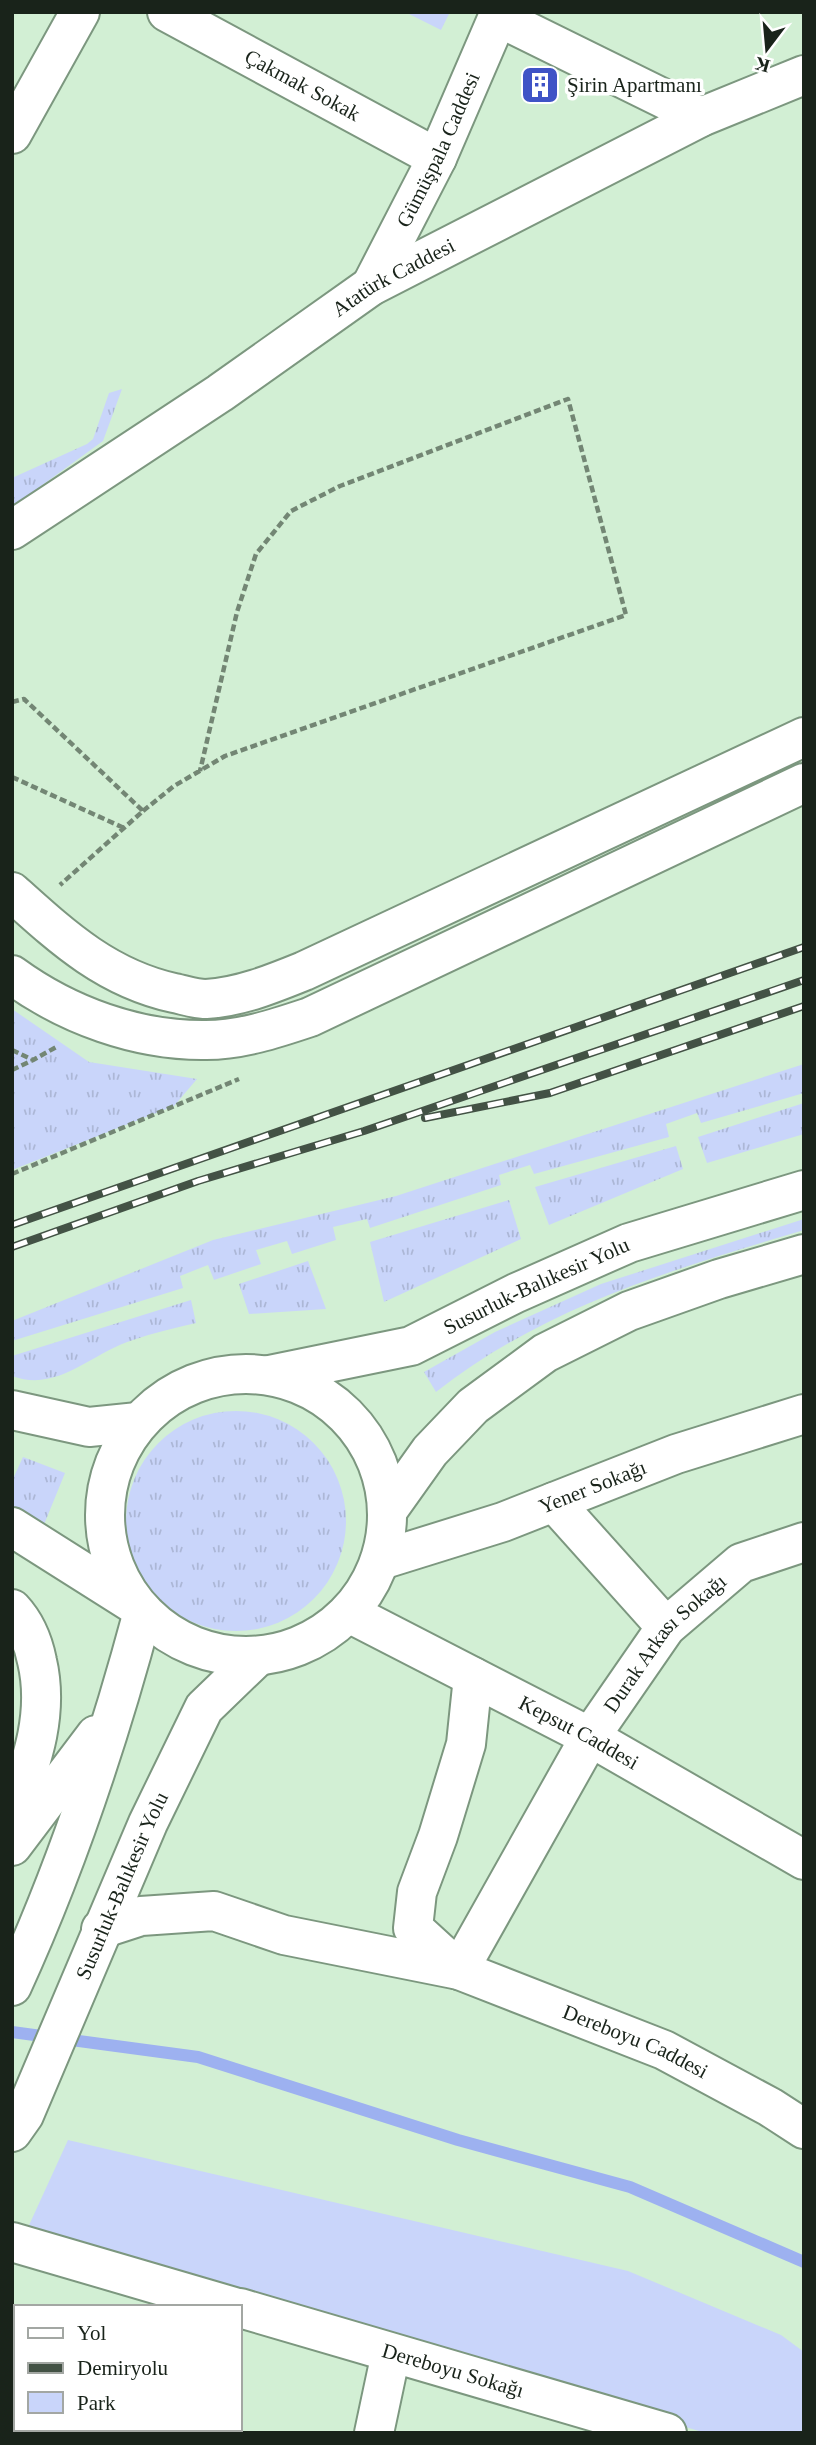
<svg xmlns="http://www.w3.org/2000/svg" width="816" height="2445" viewBox="0 0 816 2445" font-family="'Times New Roman',serif">
  <style>
    .grass { fill: url(#grass-tufts) }
    .green { fill: #c9d5fa }
    .lines { fill: none; stroke-linecap: round; stroke-linejoin: round }
    .stream { stroke: #9db1f0; stroke-width: 12 }
    .minor-casing { stroke: #7c977f; stroke-width: 42 }
    .major-casing { stroke: #7c977f; stroke-width: 42 }
    .highway-casing { stroke: #7c977f; stroke-width: 42 }
    .path { stroke: #738674; stroke-width: 4.5; stroke-dasharray: 7 3.5; stroke-linecap: butt }
    .minor { stroke: #fff; stroke-width: 38 }
    .major { stroke: #fff; stroke-width: 38 }
    .highway { stroke: #fff; stroke-width: 38 }
    .rail-casing { stroke: #435245; stroke-width: 8 }
    .rail { stroke: #fff; stroke-width: 5; stroke-dasharray: 16; stroke-linecap: butt }
    .labels { text-anchor: middle; stroke-width: 7; stroke-linejoin: round; paint-order: stroke }
    .street-label { font-size: 21px; fill: #19231a; stroke: #fff }
    .poi-label { font-size: 21px; fill: #19231a; stroke: #fff; text-anchor: start }
  </style>
  <defs>
    <pattern id="grass-tufts" width="24" height="20" patternUnits="userSpaceOnUse" patternTransform="scale(1.75)"><rect width="24" height="20" fill="#c9d5fa"/><path d="M3 7l-1-3M5 7V3M7 7l1-3M15 17l-1-3M17 17v-4M19 17l1-3" fill="none" stroke="#acb7d6"/></pattern>
  </defs>
  <rect width="100%" height="100%" fill="#d2efd4"/>
  <!-- grass -->
  <path class="grass" d="M405 12H450L441 30Z
    M122 389 103 441 12 507V478L87 444 93 439 109 393Z
    M12 1009 89 1062 197 1079 174 1106 12 1170Z
    M804 1064V1093L701 1123 697 1113 666 1124 669 1137 534 1174 530 1165 499 1175 501 1185 370 1228 367 1219 333 1227 336 1240 292 1254 287 1241 256 1250 261 1264 214 1280 208 1265 180 1276 183 1288 12 1341V1321L213 1240 396 1196Z
    M804 1103V1134L707 1163 698 1137Z
    M676 1146 683 1169 549 1225 535 1187Z
    M509 1200 521 1239 384 1302 370 1242Z
    M804 1219V1230C676 1268 542 1308 436 1392L424 1372 495 1332 601 1284Z
    M308 1261 326 1309 249 1314 239 1284Z
    M191 1300 196 1323C175 1328 153 1333 133 1340 91 1353 58 1393 12 1376V1356Z
    M126 1521a110 110 0 1 1 220 0a110 110 0 1 1-220 0Z
    M23 1457 65 1473 43 1527 12 1509V1481Z"/>
  <!-- green -->
  <path class="green" d="M68 2140 628 2271 781 2335 804 2352V2433H706L25 2234Z"/>
  <g class="lines">
    <!-- stream -->
    <path class="stream" d="M12 2032 198 2057 458 2140 630 2187 804 2262"/>
    <defs>
      <g id="minor">
        <path id="s1" d="M167 12 437 158"/>
        <path d="M498 17 701 117"/>
        <path d="M12 134 80 12"/>
        <path id="s2" d="M371 286 437 158 500 12"/>
        <path id="s3" d="M12 530 220 393 371 286 701 117 804 75"/>
        <path d="M554 1502 666 1627"/>
        <path id="s4" d="M381 1560 503 1522 676 1454 804 1414"/>
        <path id="s5" d="M349 1613 590 1737 804 1860"/>
        <path id="s6" d="M101 1929 141 1916 214 1911 284 1935 459 1970 664 2050 770 2107 804 2129"/>
        <path id="s7" d="M459 1970 590 1737 666 1627 741 1563 804 1542"/>
        <path d="M459 1970 413 1928 417 1892 438 1836 466 1744 473 1677"/>
        <path d="M12 2242 234 2307"/>
        <path id="s8" d="M240 2308 667 2433"/>
        <path d="M374 2433 391 2353"/>
      </g>
      <path id="major" d="M12 892C62 937 106 978 174 993 184 995 196 999 206 999 240 997 272 984 304 971L804 737
        M12 975C67 1015 137 1041 206 1040 242 1040 277 1028 310 1017L804 783
        M12 1410 89 1427 138 1422
        M12 1527 137 1606
        M12 1609C26 1624 33 1641 37 1661 50 1716 30 1766 12 1818"/>
      <g id="highway">
        <circle cx="246" cy="1515" r="141"/>
        <path id="s9" d="M269 1375 411 1346 516 1293 629 1243 804 1190"/>
        <path d="M388 1510 430 1451 473 1406 545 1353 629 1311 719 1279 804 1254"/>
        <path d="M12 1846 96 1735"/>
        <path d="M12 1986C67 1866 109 1739 143 1612"/>
        <path id="s10" d="M12 2132 24 2115 148 1823 204 1708 257 1657"/>
      </g>
    </defs>
    <!-- minor casing -->
    <use href="#minor" class="minor-casing"/>
    <!-- major casing -->
    <use href="#major" class="major-casing"/>
    <!-- highway casing -->
    <use href="#highway" class="highway-casing"/>
    <!-- path -->
    <path class="path" d="M12 702 24 699 143 811 60 885
      M12 777 124 828
      M143 811 174 786 225 756 626 615 568 399 340 486 291 511 256 554 237 612 200 771
      M12 1050 33 1060 58 1046
      M12 1070 33 1060
      M12 1174 239 1079"/>
    <!-- minor -->
    <use href="#minor" class="minor"/>
    <!-- major -->
    <use href="#major" class="major"/>
    <!-- highway -->
    <use href="#highway" class="highway"/>
    <defs>
      <path id="rail" d="M425 1118 550 1093 804 1006
        M12 1225 804 947
        M12 1247 198 1181 364 1131 804 980"/>
    </defs>
    <!-- rail casing -->
    <use href="#rail" class="rail-casing"/>
    <!-- rail -->
    <use href="#rail" class="rail"/>
  </g>
  <!-- icons -->
  <defs>
    <symbol id="building-square" viewBox="-11 -11 22 22"><rect x="-9" y="-9" width="18" height="18" rx="4" fill="#3f53c6" stroke="#fff"/><path d="M-4-6H4V6H1V3H-1V6H-4ZM-2.5-4.3h1.7v1.8h-1.7ZM.8-4.3h1.7v1.8H.8ZM-2.5-1h1.7V.8h-1.7ZM.8-1h1.7V.8H.8Z" fill="#fff"/></symbol>
  </defs>
  <g fill-rule="evenodd">
    <use href="#building-square" x="518" y="63" width="44" height="44"/>
  </g>
  <g class="labels">
    <!-- street labels -->
    <g class="street-label">
      <text dy="7" stroke="none"><textPath href="#s1" startOffset="154">Çakmak Sokak</textPath></text>
      <text dy="7" stroke="none"><textPath href="#s2" startOffset="152">Gümüşpala Caddesi</textPath></text>
      <text dy="7" stroke="none"><textPath href="#s3" startOffset="458">Atatürk Caddesi</textPath></text>
      <text dy="7" stroke="none"><textPath href="#s9" startOffset="284">Susurluk-Balıkesir Yolu</textPath></text>
      <text dy="7" stroke="none"><textPath href="#s4" startOffset="224">Yener Sokağı</textPath></text>
      <text dy="7" stroke="none"><textPath href="#s7" startOffset="388">Durak Arkası Sokağı</textPath></text>
      <text dy="7" stroke="none"><textPath href="#s5" startOffset="259">Kepsut Caddesi</textPath></text>
      <text dy="7" stroke="none"><textPath href="#s10" startOffset="270">Susurluk-Balıkesir Yolu</textPath></text>
      <text dy="7" stroke="none"><textPath href="#s6" startOffset="558">Dereboyu Caddesi</textPath></text>
      <text dy="7" stroke="none"><textPath href="#s8" startOffset="222">Dereboyu Sokağı</textPath></text>
    </g>
    <!-- poi labels -->
    <g class="poi-label">
      <text x="567" y="92">Şirin Apartmanı</text>
    </g>
  </g>
  <!-- border -->
  <rect width="816" height="2445" fill="none" stroke="#19231a" stroke-width="28"/>
  <!-- legend -->
  <rect x="14" y="2305" width="228" height="126" fill="#ffffff" stroke="#a3a7a3" stroke-width="2"/>
  <rect x="28" y="2328" width="35" height="10" fill="#ffffff" stroke="#a3a7a3" stroke-width="2"/>
  <text x="77" y="2340" font-size="21" fill="#19231a">Yol</text>
  <rect x="28" y="2363" width="35" height="10" fill="#435245" stroke="#a3a7a3" stroke-width="2"/>
  <text x="77" y="2375" font-size="21" fill="#19231a">Demiryolu</text>
  <rect x="28" y="2392" width="35" height="21" fill="#c9d5fa" stroke="#a3a7a3" stroke-width="2"/>
  <text x="77" y="2410" font-size="21" fill="#19231a">Park</text>
  <!-- north arrow -->
  <g transform="translate(767 49) rotate(196)" stroke="#ffffff" stroke-width="5" paint-order="stroke">
  <path d="M0-5L12 26L0 18L-12 26Z" fill="#19231a"/>
  <text y="-10" font-size="19" font-weight="bold" text-anchor="middle" fill="#19231a">K</text>
  </g>
</svg>
